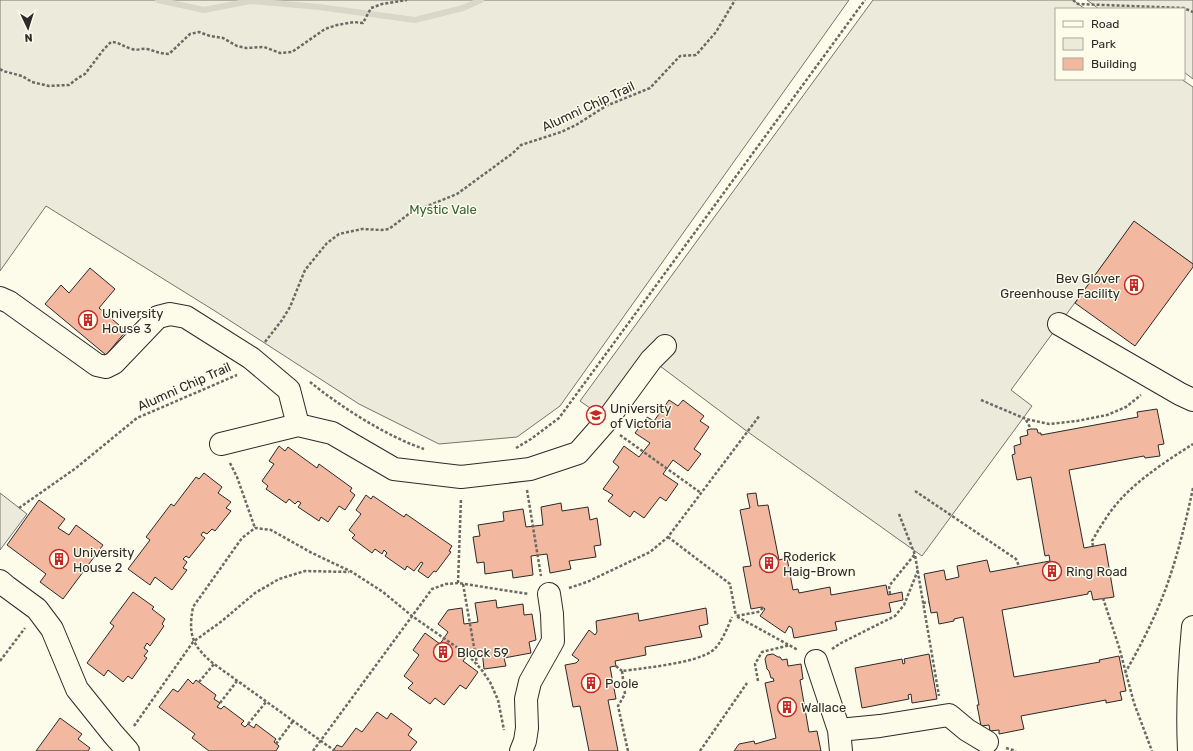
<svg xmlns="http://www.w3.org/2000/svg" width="1193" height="751" viewBox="0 0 1193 751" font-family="Rubik,sans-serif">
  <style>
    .green { fill: #ecebdb; stroke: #74746e }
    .parking { fill: #eceadb; stroke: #74746e }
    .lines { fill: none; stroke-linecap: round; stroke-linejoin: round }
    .stream { stroke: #d8d7c9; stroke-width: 6 }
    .building { fill: #f2b8a0; stroke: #2b2b2b }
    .minor-casing { stroke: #2b2b2b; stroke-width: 24 }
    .path { stroke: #6a6964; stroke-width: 2.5; stroke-dasharray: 3 2; stroke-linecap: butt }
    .minor { stroke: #fdfbea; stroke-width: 22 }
    .labels { text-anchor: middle; stroke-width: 3; stroke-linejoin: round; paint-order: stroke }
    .street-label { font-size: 13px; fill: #2b2b2b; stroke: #fdfbea }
    .park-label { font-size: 13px; fill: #34623c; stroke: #fdfbea }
    .poi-label { font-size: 13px; fill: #2b2b2b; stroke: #fdfbea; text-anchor: start }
  </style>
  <rect width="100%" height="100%" fill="#fdfbea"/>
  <!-- green -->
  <path class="green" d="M0 0H849L560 406 517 437 439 444 359 404 215 311 46 206 0 271Z
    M1087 0H1193V79L1184 72V9H1099Z"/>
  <!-- parking -->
  <path class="parking" d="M873 0H1073L1085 9H1056V79H1181L1193 87V264L1134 222 1011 390 1032 406 922 556 748 432 652 360 607 420 580 401Z
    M0 493 27 514 0 550Z"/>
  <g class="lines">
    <!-- stream -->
    <path class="stream" d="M158 0 204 10 250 1 319 7 415 20 463 8 481 0"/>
  </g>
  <!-- building -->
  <path class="building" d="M1134 221 1193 264V267L1135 346 1075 303Z
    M90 268 115 289 99 308 126 331 106 355 45 304 61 285 69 293Z
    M669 400 678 406 683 400 704 416 700 421 709 427 694 449 701 454 688 471 673 460 663 474 678 484 666 501 660 497 644 518 634 511 630 517 608 501 613 495 603 489 619 467 613 462 624 446 639 457 650 443 635 433 647 417 654 421Z
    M1157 409 1164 444 1158 445 1160 456 1145 458 1144 456 1069 470 1084 548 1105 544 1114 597 1093 600 1091 591 1088 592V594L1002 610 1014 677 1100 662 1099 660 1119 656 1126 691 1120 692 1122 700 1106 703V700L1021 716 1024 729 999 734V730L990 731 989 725 981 726 977 705H979L963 617 954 619V621L939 624 937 612 931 613 924 574 944 570 946 580 959 577 957 566 987 560 990 572 1050 561 1049 555 1045 556 1031 477 1017 480 1012 455 1015 454 1014 446 1021 444 1020 437 1028 435 1027 430 1031 429H1037L1038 433H1041V435L1138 417 1137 412Z
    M279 446 285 451 288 447 317 468 319 464 352 488 350 491 355 495 345 510 339 506 328 522 321 517 319 521 298 507 301 503 298 501 295 504 289 499 286 503 266 489 268 486 262 481 274 464 269 461Z
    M204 473 222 487 218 493 231 502 226 508 231 511 215 531 212 529 207 534 203 532 201 535 205 538 189 558 186 556 183 559 187 562 183 568 187 570 172 590 155 577 150 585 128 569 150 540 146 537 171 504 174 506 196 477 199 479Z
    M756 493 758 506 768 505 779 560 787 558 793 590 798 589 799 593 830 587 831 595 886 585 888 595 902 592 903 600 889 603 891 612 835 622 837 630 794 638 792 628 789 626 785 633 760 616 765 609 762 607 751 609 743 567 751 566 740 510 750 508 747 494Z
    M366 495 371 499 373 496 404 517 406 514 452 546 449 551 451 552 436 572 434 571 428 578 418 571 423 563 421 562 414 571 407 566 405 570 385 556 387 553 384 550 382 554 375 549 372 553 352 538 355 535 349 530 361 514 356 510Z
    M39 500 65 519 58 528 69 535 76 525 103 545 63 599 40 582 46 574 7 545Z
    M561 503 562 511 588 507 590 520 597 518 601 545 594 546 596 557 569 561 571 569 550 573 547 554 531 556 533 575 513 578 512 570 485 574 484 562 477 563 473 537 480 536 478 525 504 521 503 512 523 509 526 527 543 525 541 507Z
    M133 592 154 607 152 609 165 619 162 624 164 626 150 646 147 643 144 648 148 651 144 656 147 658 132 679 128 676 123 682 108 670 104 676 87 663 114 626 110 623Z
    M496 600 497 608 523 604 524 615 532 614 536 640 529 642 531 653 504 658 506 666 484 669 482 650 470 651 463 661 478 672 466 689 460 685 444 705 435 698 430 704 408 688 413 683 404 676 419 655 413 650 425 633 440 644 448 632 438 624 448 610 462 608 464 624 478 622 475 603Z
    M706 608 708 624 699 626 702 637 645 647 646 655 615 661 616 666 610 667 616 699 608 700 618 751H589L580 706 573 707 565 665 576 663 579 660 572 655 589 630 595 635 597 632 596 621 638 613 639 621Z
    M773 654 778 657H780L782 660 787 659 788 666 801 664 803 679 800 680 809 732 817 731 821 751H734L739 744 754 741 755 744 776 738 765 683 774 681 773 678H771L769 671 767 669 765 659 767 655Z
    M929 654 937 699 912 703 911 694 908 695 909 699 862 708 855 668 902 659 903 664 905 663 904 659Z
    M188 679 193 684 196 680 216 695 214 699 220 703 217 707 221 709 224 706 244 721 241 724 245 727 248 724 254 728 256 724 276 739 274 742 279 746 276 751H209L192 738 195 734 159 707 173 689 178 692Z
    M377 712 387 719 391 713 412 729 408 735 417 742 410 751H333L337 745 342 747 356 728 362 732Z
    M60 718 82 734 78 739 90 748 88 751H36Z"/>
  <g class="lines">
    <defs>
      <path id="minor" d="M0 298 9 302 97 365 106 367 114 363 158 317 170 314 186 317 251 358 289 390 298 425
        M1059 324 1180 394 1193 400
        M221 444 298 425 332 433 394 469 461 477 530 469 578 453 607 420 651 360 665 346
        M0 581 7 587 37 609 52 629 77 689 113 734 128 751
        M816 661 839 730 841 751
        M839 730 880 726 949 715 967 730 987 742
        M521 751 525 741 527 728 526 699 530 682 553 641 552 614 549 594
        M1189 751C1187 710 1189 669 1193 627"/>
    </defs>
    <!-- minor casing -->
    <use href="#minor" class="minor-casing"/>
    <!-- path -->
    <path class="path" d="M1073 0 1078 4 1184 8 1193 12
      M0 69 3 71 22 76 32 82 49 86 69 85 78 78 85 74 104 49 111 42C119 42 124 47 132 49 137 51 142 48 147 49 155 51 161 54 169 54L190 34 199 32 210 36 223 38 237 46 246 48 264 47 280 53 292 52 325 29 337 25 354 22 363 23 371 8 382 4 407 0
      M265 342 282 320 290 307 305 270 327 243 339 234 362 229 381 230 389 229 410 213 457 194 513 153 521 145 561 132 576 125 606 106 650 88 680 56 696 55 716 32 735 0
      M310 382C341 407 386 436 424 449
      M981 400 1026 419 1049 424 1077 421 1107 415 1126 407 1141 395
      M1026 420 1031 429
      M620 435 701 493
      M516 448 531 439 559 418 865 0
      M230 463 237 477 255 528
      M527 490 541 576
      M915 491 1016 559 1019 566
      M19 508 76 468 137 418 237 375
      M899 514 915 555 939 696
      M668 537 730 584 736 616
      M1093 546 1092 541C1100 527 1109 512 1120 500 1140 478 1168 460 1193 444
      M458 583 461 498
      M463 584 477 664
      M569 588 587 582 650 552 668 537 760 415
      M890 594 889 586 915 554
      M1103 598 1119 647 1134 703 1152 751
      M923 603 929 602
      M763 608 758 612 736 616 798 650
      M832 649 841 643 895 616 904 605 918 570
      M0 661 25 628
      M616 666 622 671
      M1125 673C1141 645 1156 616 1167 585 1178 554 1186 521 1193 488
      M758 681 755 664 762 652 790 645
      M199 682 214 664
      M220 703 237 681
      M248 724 266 702
      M134 726 193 642 222 621 255 593 279 579 305 571 349 572
      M276 744 293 721
      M1006 748 1016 751
      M313 751 432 589 446 584 458 583 529 594
      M335 751 214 664C192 646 188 635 193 607L242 538 255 528 271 530 312 553 352 572 383 592 412 616 468 655 481 669 490 682 498 700 504 730
      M628 751 618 706 625 694 622 671C644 668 696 663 712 651 721 645 728 626 732 617
      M700 751 747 683"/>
    <!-- minor -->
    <use href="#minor" class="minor"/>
  </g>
  <!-- icons -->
  <defs>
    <symbol id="building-ring" viewBox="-11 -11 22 22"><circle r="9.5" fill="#fdfbea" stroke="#c62828" stroke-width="1.5"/><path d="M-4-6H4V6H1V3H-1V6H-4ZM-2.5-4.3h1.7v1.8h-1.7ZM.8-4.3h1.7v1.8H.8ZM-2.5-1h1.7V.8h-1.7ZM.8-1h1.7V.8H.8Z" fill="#c62828"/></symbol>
    <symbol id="university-ring" viewBox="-11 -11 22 22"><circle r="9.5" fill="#fdfbea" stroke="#c62828" stroke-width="1.5"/><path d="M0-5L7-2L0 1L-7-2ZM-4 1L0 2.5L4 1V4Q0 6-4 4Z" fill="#c62828"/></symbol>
  </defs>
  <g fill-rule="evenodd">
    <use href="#building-ring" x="1123" y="274" width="22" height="22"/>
    <use href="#building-ring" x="77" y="309" width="22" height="22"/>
    <use href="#university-ring" x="585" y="404" width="22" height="22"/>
    <use href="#building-ring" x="48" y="548" width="22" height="22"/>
    <use href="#building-ring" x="758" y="552" width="22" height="22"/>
    <use href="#building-ring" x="1041" y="560" width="22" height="22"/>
    <use href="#building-ring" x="432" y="641" width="22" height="22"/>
    <use href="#building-ring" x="580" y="672" width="22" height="22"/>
    <use href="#building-ring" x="776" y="696" width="22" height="22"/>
  </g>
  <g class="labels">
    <!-- street labels -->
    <g class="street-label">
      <text transform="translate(588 106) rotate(-25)" y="5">Alumni Chip Trail</text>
      <text transform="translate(184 386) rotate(-24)" y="5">Alumni Chip Trail</text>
    </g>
    <!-- park labels -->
    <g class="park-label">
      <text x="443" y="214">Mystic Vale</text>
    </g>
    <!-- poi labels -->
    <g class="poi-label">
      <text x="1120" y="283" text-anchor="end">Bev Glover<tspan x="1120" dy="15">Greenhouse Facility</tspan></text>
      <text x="102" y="318">University<tspan x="102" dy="15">House 3</tspan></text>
      <text x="610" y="413">University<tspan x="610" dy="15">of Victoria</tspan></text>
      <text x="73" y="557">University<tspan x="73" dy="15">House 2</tspan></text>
      <text x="783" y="561">Roderick<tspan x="783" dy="15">Haig-Brown</tspan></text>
      <text x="1066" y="576">Ring Road</text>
      <text x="457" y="657">Block 59</text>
      <text x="605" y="688">Poole</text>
      <text x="801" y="712">Wallace</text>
    </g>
  </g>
  <!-- legend -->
  <rect x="1055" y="8" width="130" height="72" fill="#fdfbea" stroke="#a9a89e"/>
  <rect x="1063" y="21" width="20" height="6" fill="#fdfbea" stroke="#a9a89e"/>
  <text x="1091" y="28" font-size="12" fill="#2b2b2b">Road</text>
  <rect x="1063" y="38" width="20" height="12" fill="#ecebdb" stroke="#a9a89e"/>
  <text x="1091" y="48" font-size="12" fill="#2b2b2b">Park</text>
  <rect x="1063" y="58" width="20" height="12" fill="#f2b8a0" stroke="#a9a89e"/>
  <text x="1091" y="68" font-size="12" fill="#2b2b2b">Building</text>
  <!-- north arrow -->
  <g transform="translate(28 28) rotate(176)" stroke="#fdfbea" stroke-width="3" paint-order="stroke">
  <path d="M0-3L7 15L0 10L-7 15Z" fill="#2b2b2b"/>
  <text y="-6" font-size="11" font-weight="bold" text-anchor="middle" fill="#2b2b2b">N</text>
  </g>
</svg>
